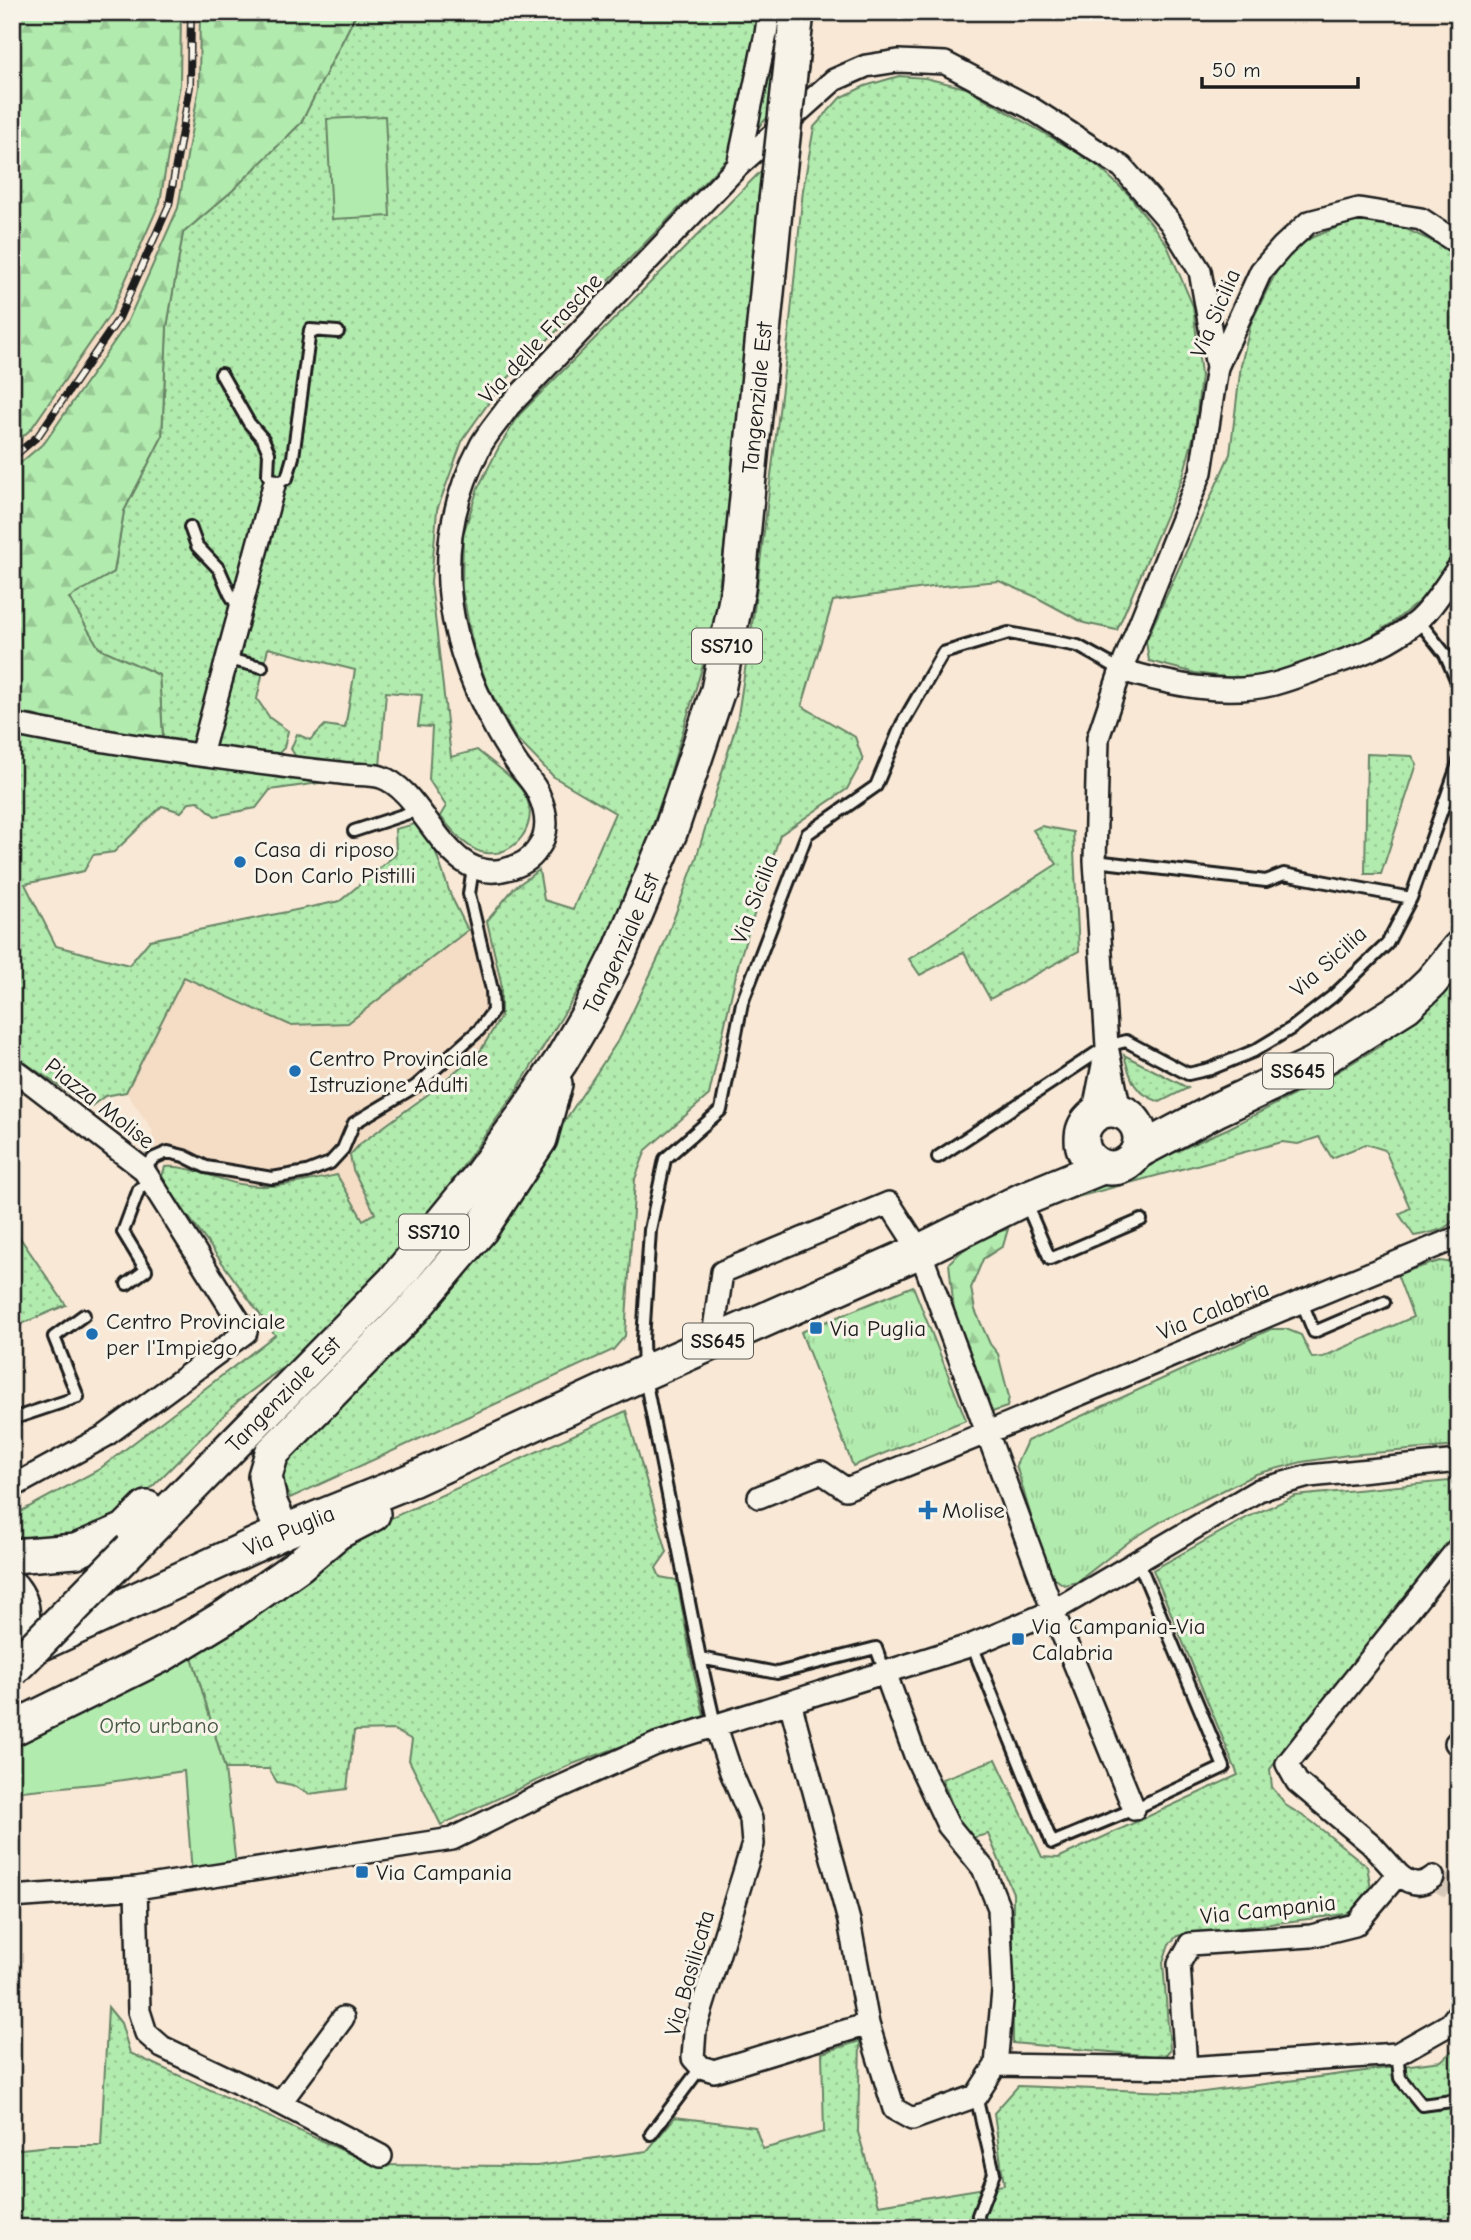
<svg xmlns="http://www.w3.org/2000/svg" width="1471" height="2240" viewBox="0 0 1471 2240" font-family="'Comic Neue',sans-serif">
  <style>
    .built { fill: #f4dcc5 }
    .grass { fill: url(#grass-dots); stroke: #678465; stroke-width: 2 }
    .forest { fill: url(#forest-firs); stroke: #678465; stroke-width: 2 }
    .park { fill: url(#park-tufts); stroke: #678465; stroke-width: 2 }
    .garden { fill: #b2ebae; stroke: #678465; stroke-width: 2 }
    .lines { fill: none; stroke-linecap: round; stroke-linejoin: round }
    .minor-tunnel { stroke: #d7c9b9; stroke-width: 21; stroke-dasharray: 21 10; stroke-linecap: butt }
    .service-casing { stroke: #1c1c1c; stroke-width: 16 }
    .minor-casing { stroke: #1c1c1c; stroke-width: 26 }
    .primary-casing { stroke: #1c1c1c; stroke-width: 38 }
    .service { stroke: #f7f3e8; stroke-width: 10 }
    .minor { stroke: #f7f3e8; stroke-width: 21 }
    .primary { stroke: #f7f3e8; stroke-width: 33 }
    .rail-casing { stroke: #1c1c1c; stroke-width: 8 }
    .rail { stroke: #f7f3e8; stroke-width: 5; stroke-dasharray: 16; stroke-linecap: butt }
    .primary-bridge-casing { stroke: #1c1c1c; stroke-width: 38; stroke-linecap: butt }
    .primary-bridge { stroke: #f7f3e8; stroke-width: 33 }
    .poi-dot { fill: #1f6fb2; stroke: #f7f3e8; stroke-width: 2.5 }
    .labels { text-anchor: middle; stroke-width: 6; stroke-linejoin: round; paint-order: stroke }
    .shield { fill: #f7f3e8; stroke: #5e5c59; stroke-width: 2 }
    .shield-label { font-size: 21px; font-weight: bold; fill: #1c1c1c }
    .street-label { font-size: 23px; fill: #1c1c1c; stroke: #f7f3e8 }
    .poi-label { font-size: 23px; fill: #1c1c1c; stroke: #f7f3e8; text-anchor: start }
    .park-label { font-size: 23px; fill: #495a48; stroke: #f7f3e8 }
  </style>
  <defs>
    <pattern id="grass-dots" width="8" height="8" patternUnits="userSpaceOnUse" patternTransform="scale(1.75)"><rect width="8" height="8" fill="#b2ebae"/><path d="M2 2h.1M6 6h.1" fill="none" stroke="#98c995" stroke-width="1.8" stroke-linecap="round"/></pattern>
    <pattern id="forest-firs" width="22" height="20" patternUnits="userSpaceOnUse" patternTransform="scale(1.75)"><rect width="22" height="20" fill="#b2ebae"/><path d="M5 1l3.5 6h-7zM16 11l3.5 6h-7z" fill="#98c995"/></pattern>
    <pattern id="park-tufts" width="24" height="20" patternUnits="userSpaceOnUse" patternTransform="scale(1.75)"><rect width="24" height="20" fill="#b2ebae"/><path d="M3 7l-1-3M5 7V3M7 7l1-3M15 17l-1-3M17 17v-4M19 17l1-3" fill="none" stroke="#98c995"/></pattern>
  </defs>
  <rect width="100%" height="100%" fill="#f8e8d5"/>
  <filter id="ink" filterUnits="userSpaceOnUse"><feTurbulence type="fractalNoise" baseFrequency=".0143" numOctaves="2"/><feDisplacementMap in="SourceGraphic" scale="14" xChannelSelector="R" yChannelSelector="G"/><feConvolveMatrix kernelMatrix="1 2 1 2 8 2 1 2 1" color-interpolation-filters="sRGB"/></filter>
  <g filter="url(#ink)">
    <!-- built -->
    <path class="built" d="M181 12H200L199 87 178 208 127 323 45 442 12 470V446L31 429 111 313 160 202 180 85Z
      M487 921 501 982V1016L481 1050 360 1143 350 1155 353 1170 375 1213 363 1220 337 1175 271 1187 240 1185 179 1166 165 1167 154 1146 152 1129 126 1092 184 977 290 1025 348 1023 468 930Z"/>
    <!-- grass -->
    <path class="grass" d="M359 12H780L768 117 604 285 502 384 463 439 437 510 431 582 451 757 477 750C493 764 518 779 527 799 538 825 515 857 486 853 467 851 452 829 440 816L446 806 429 780 432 727 418 726 422 695 386 692 380 767 298 760 291 749 297 734 310 740 325 725 345 728 355 670 268 648 257 699 270 718 288 731 284 748 274 758 163 737 159 675 99 648 68 598 114 572 124 511 162 437 167 327 183 233 232 191 301 123 356 14Z
      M899 76 925 78 966 88 1092 161 1128 194 1166 243 1193 306 1201 375 1195 431 1183 476 1117 630 1084 623 1034 596 999 581 932 587 833 601 802 706 855 737 863 760 847 789 780 835 739 961 709 1095 646 1150 635 1179 625 1336 613 1350 290 1498 278 1475 290 1453 312 1437 427 1321 515 1196 621 1036 661 952 696 859 737 722 754 611 789 332 803 190 814 127 840 98 865 86Z
      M765 167 734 471 716 611 708 648 666 787 639 865 595 963 515 1093 401 1253 290 1362 238 1401 127 1512 83 1540 12 1546V1516L98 1470 275 1335 161 1179 165 1167C190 1165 214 1179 239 1184 272 1190 305 1182 337 1175L363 1220 375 1213 353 1170 350 1155 360 1144 427 1095 481 1050 501 1016V982L487 921 514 888 539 870 544 900 573 909 615 813 554 777 515 737 488 687 472 641 462 589 463 535 478 488 499 447 520 414Z
      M1356 220 1397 225 1445 247 1459 261V550L1422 599 1392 623 1349 650 1286 671 1239 679 1195 673 1149 661 1146 641 1230 454 1241 365 1251 323 1269 286 1286 254 1313 237Z
      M12 734 333 781 270 790 256 808 215 816 198 801 190 802 181 812 162 806 114 852 93 855 84 871 25 884 56 946 129 965 150 940 340 901 396 854 395 829 415 824 434 847 451 896 468 930 348 1023 290 1025 184 977 126 1092 105 1096 90 1107 12 1054Z
      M1367 754 1412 756 1417 764 1381 874H1365Z
      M1041 826 1073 832 1079 951 990 999 964 952 920 975 909 959 1057 864 1033 830Z
      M1459 968V1210C1452 1231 1433 1232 1414 1236L1399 1214 1410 1208 1385 1150 1366 1144 1332 1158 1319 1137 1298 1144 1282 1142 1070 1199 1229 1128 1325 1079 1380 1046Z
      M1124 1055 1188 1088 1160 1102C1133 1092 1131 1081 1124 1055Z
      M12 1226 66 1305 12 1328Z
      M626 1411 667 1552 656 1568 660 1577 677 1580 692 1664 704 1716 570 1765 441 1825 409 1760 412 1740 394 1730 354 1731 347 1789 309 1794 292 1785 277 1782 269 1769H225L190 1650 352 1536Z
      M1459 1480V1534L1270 1769 1272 1787 1287 1806 1311 1821 1367 1866 1371 1889 1360 1906 1346 1914 1177 1936 1169 1944 1163 1962 1170 2050 1164 2057 1013 2043V1893L988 1834 972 1838 962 1829 942 1779 996 1759 1042 1857 1058 1858 1238 1775 1153 1570 1248 1517 1295 1496Z
      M108 2007 121 2023 130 2053 374 2165 537 2166 647 2151 675 2117 755 2127 763 2149 824 2132 822 2053 860 2041 858 2132 879 2205 1004 2185 994 2113 1018 2086 1196 2093 1441 2061 1459 2045V2228H12V2150L50 2146H101Z"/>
    <!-- forest -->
    <path class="forest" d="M12 12H181L180 85 160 202 111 313 31 429 12 446Z
      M200 12H355L356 14 301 123 232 191 183 233 167 327 162 437 124 511 114 572 69 598 99 648 159 675 163 737 67 726 33 715 12 713V470L45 442 127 323 178 208 199 87Z
      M1008 1229 1003 1246 983 1259 971 1288 975 1310 990 1344 998 1354 1009 1397 1007 1407 992 1412 981 1395 975 1365 955 1320 949 1263C965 1246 985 1235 1008 1229Z"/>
    <!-- park -->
    <path class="park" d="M1440 1261 1454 1263 1459 1269V1446L1348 1455 1302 1462 1256 1474 1167 1518 1131 1540 1077 1582 1064 1585 1051 1576 1039 1544 1016 1465 1027 1441 1271 1329H1286L1301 1335 1312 1358 1323 1357 1413 1317 1397 1274Z
      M913 1286 966 1420 853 1466 801 1332Z"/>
    <!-- garden -->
    <path class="garden" d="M385 116 390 216 332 219 327 119Z
      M190 1650 225 1769 236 1866 192 1873 184 1771 103 1783 12 1792V1743Z"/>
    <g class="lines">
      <!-- minor-tunnel -->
      <path class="minor-tunnel" d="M1433 1877 1459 1895"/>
      <defs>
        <path id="service" d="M221 374 249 423 263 439 269 453 268 475 274 485 287 478 293 457 310 330 338 332
          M190 527 197 546 219 569 230 594 240 610
          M1418 620 1445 654 1459 686
          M227 659 262 667
          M354 831 418 810
          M1095 861 1266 881 1284 874 1411 898
          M938 1157 1107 1046 1126 1041 1188 1074 1210 1069 1254 1051 1292 1028 1333 996 1387 944 1411 898 1459 761
          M143 1169 154 1158 168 1152 184 1156 206 1167 272 1178 307 1172 330 1163 343 1149 354 1123 416 1086 479 1030 493 1011 492 990 469 894 473 868
          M1025 1201 1050 1259 1141 1220
          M127 1284 146 1270 123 1232 139 1189 151 1182
          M1301 1300 1314 1332 1384 1302
          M12 1419 78 1397 54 1337 84 1315
          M972 1645 1052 1843 1134 1809 1224 1767 1138 1561
          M700 1658 715 1724
          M885 1672 876 1648 777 1673 700 1658 644 1373 643 1340 650 1230 665 1159 721 1110 742 1003 807 834 876 786 902 724 943 653 1009 633 1078 646 1121 670
          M1397 2054 1400 2078 1422 2105 1459 2100
          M976 2096 994 2173 978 2215 979 2228
          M651 2134 701 2067"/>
        <path id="minor" d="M738 166 766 34 769 12
          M1121 670C1169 684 1224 697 1274 684 1293 679 1312 671 1330 665 1361 655 1391 643 1416 622 1433 608 1446 584 1459 567
          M12 724C99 742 187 754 275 765 300 769 324 771 349 774 359 775 371 774 381 777 427 792 445 887 507 869 519 866 530 861 537 850 550 833 547 813 539 795 535 784 525 775 518 765 509 752 500 738 493 724 443 632 430 541 481 445 489 431 500 419 509 406L738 166 834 80 866 66 898 61 945 63 1031 108 1122 167 1170 222 1200 271 1217 367
          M201 755 274 485
          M12 1068 143 1169 246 1332 105 1436 12 1487
          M1120 1111 1107 1046 1095 861 1098 738 1121 670 1201 472 1217 367 1261 271 1282 247 1309 222 1359 209 1421 219 1459 244
          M1093 1115 1105 1055
          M712 1344 722 1272 889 1203 920 1251 1053 1611 1134 1809
          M759 1497 821 1472 846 1489C1052 1409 1254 1319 1459 1237
          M790 1702 849 1921 868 2024 894 2109 912 2119 976 2096 996 2065 1003 1991 999 1908 983 1868 948 1825 915 1755 885 1672
          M715 1724 731 1772 751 1819 753 1844 695 2030 693 2058 701 2067 714 2071 868 2024
          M1459 1740 1456 1743 1459 1745
          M1398 1874C1409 1884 1420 1887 1433 1877
          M136 1888 139 2011 146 2033 162 2047 280 2103 381 2156
          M12 1897 136 1888 452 1839 531 1800 656 1744 972 1645 1053 1611 1259 1490 1309 1476 1459 1461
          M996 2065 1186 2068 1397 2054 1450 2024 1459 2012
          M1186 2068 1179 1964 1190 1944 1311 1936 1355 1925 1398 1874 1371 1844 1297 1782 1287 1764 1459 1547
          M280 2103 343 2018"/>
        <g id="primary">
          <path d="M791 65 797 12"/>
          <circle cx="1111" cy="1139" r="29"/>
          <path d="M1137 1152 1218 1109 1312 1065 1406 1006 1431 982 1459 948"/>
          <path d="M283 1532 270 1503 265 1476 272 1453 416 1306 481 1229 540 1139 555 1084"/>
          <path id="s1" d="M131 1549 394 1281 480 1176 520 1121 561 1061 589 1013 620 951 671 830 718 690 738 589 776 201"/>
          <path d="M12 1556 76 1551 125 1530 147 1508"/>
          <path d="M12 1588C26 1605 26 1624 12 1641"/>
          <path id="s2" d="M38 1645 283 1532 412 1480 644 1373 920 1251 1024 1199 1102 1167"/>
          <path d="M12 1729 162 1655 228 1615 299 1565 338 1532 373 1514"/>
        </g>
      </defs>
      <!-- service casing -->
      <use href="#service" class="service-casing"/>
      <!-- minor casing -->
      <use href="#minor" class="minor-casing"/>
      <!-- primary casing -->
      <use href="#primary" class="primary-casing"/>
      <!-- service -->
      <use href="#service" class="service"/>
      <!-- minor -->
      <use href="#minor" class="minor"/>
      <!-- primary -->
      <use href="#primary" class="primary"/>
      <defs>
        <path id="rail" d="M12 458 38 436 119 318 169 205 190 86 191 12"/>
      </defs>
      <!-- rail casing -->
      <use href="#rail" class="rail-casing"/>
      <!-- rail -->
      <use href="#rail" class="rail"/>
      <defs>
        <path id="primary-bridge" d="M776 201 791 65
          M12 1670 131 1549"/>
      </defs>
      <!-- primary-bridge casing -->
      <use href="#primary-bridge" class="primary-bridge-casing"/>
      <!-- primary-bridge -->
      <use href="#primary-bridge" class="primary-bridge"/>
    </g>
  </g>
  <!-- markers -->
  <g class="poi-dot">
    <circle cx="240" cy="862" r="7"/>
    <circle cx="295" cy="1071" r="7"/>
    <rect x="809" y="1321" width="14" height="14" rx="3.5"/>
    <circle cx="92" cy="1334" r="7"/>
    <path d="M924.5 1499.5h7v7h7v7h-7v7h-7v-7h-7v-7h7z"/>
    <rect x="1011" y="1632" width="14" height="14" rx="3.5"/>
    <rect x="355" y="1865" width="14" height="14" rx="3.5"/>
  </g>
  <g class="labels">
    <!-- shield labels -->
    <g class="shield">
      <rect x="692" y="628.5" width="70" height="35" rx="5"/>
      <rect x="1263" y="1053.5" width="70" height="35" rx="5"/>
      <rect x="399" y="1214.5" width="70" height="35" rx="5"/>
      <rect x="683" y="1323.5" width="70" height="35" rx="5"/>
    </g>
    <g class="shield-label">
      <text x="727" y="653">SS710</text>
      <text x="1298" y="1078">SS645</text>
      <text x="434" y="1239">SS710</text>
      <text x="718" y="1348">SS645</text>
    </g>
    <!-- street labels -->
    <g class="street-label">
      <text transform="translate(1215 313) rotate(-67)" y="8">Via Sicilia</text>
      <text transform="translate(540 338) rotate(-47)" y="8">Via delle Frasche</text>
      <text dy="8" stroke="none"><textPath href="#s1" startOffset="1351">Tangenziale Est</textPath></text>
      <text transform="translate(754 899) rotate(-69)" y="8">Via Sicilia</text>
      <text dy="8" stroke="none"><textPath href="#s1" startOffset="784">Tangenziale Est</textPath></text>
      <text transform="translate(1328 961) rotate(-42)" y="8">Via Sicilia</text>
      <text transform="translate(100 1103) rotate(38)" y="8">Piazza Molise</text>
      <text transform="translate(1213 1310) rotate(-23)" y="8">Via Calabria</text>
      <text dy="8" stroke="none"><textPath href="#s1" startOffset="217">Tangenziale Est</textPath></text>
      <text dy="8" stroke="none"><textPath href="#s2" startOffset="276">Via Puglia</textPath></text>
      <text transform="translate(1268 1909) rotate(-6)" y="8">Via Campania</text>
      <text transform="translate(689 1973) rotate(-74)" y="8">Via Basilicata</text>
    </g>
    <!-- poi labels -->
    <g class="poi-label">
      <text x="254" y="857">Casa di riposo<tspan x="254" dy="26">Don Carlo Pistilli</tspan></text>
      <text x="309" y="1066">Centro Provinciale<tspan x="309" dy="26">Istruzione Adulti</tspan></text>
      <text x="106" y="1329">Centro Provinciale<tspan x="106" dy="26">per l'Impiego</tspan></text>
      <text x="830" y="1336">Via Puglia</text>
      <text x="942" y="1518">Molise</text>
      <text x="1032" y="1634">Via Campania-Via<tspan x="1032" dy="26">Calabria</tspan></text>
      <text x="376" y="1880">Via Campania</text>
    </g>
    <!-- park labels -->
    <g class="park-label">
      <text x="159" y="1733">Orto urbano</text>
    </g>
  </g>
  <!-- margin -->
  <rect width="1471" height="2240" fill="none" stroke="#f7f3e8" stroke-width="42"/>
  <rect x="21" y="21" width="1429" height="2198" fill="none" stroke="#1c1c1c" stroke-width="2.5" filter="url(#ink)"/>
  <!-- scale -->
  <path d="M1202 77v10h156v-10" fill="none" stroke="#1c1c1c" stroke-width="3.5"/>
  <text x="1212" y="77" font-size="21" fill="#1c1c1c" stroke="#f7f3e8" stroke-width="5" paint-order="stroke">50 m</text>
</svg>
